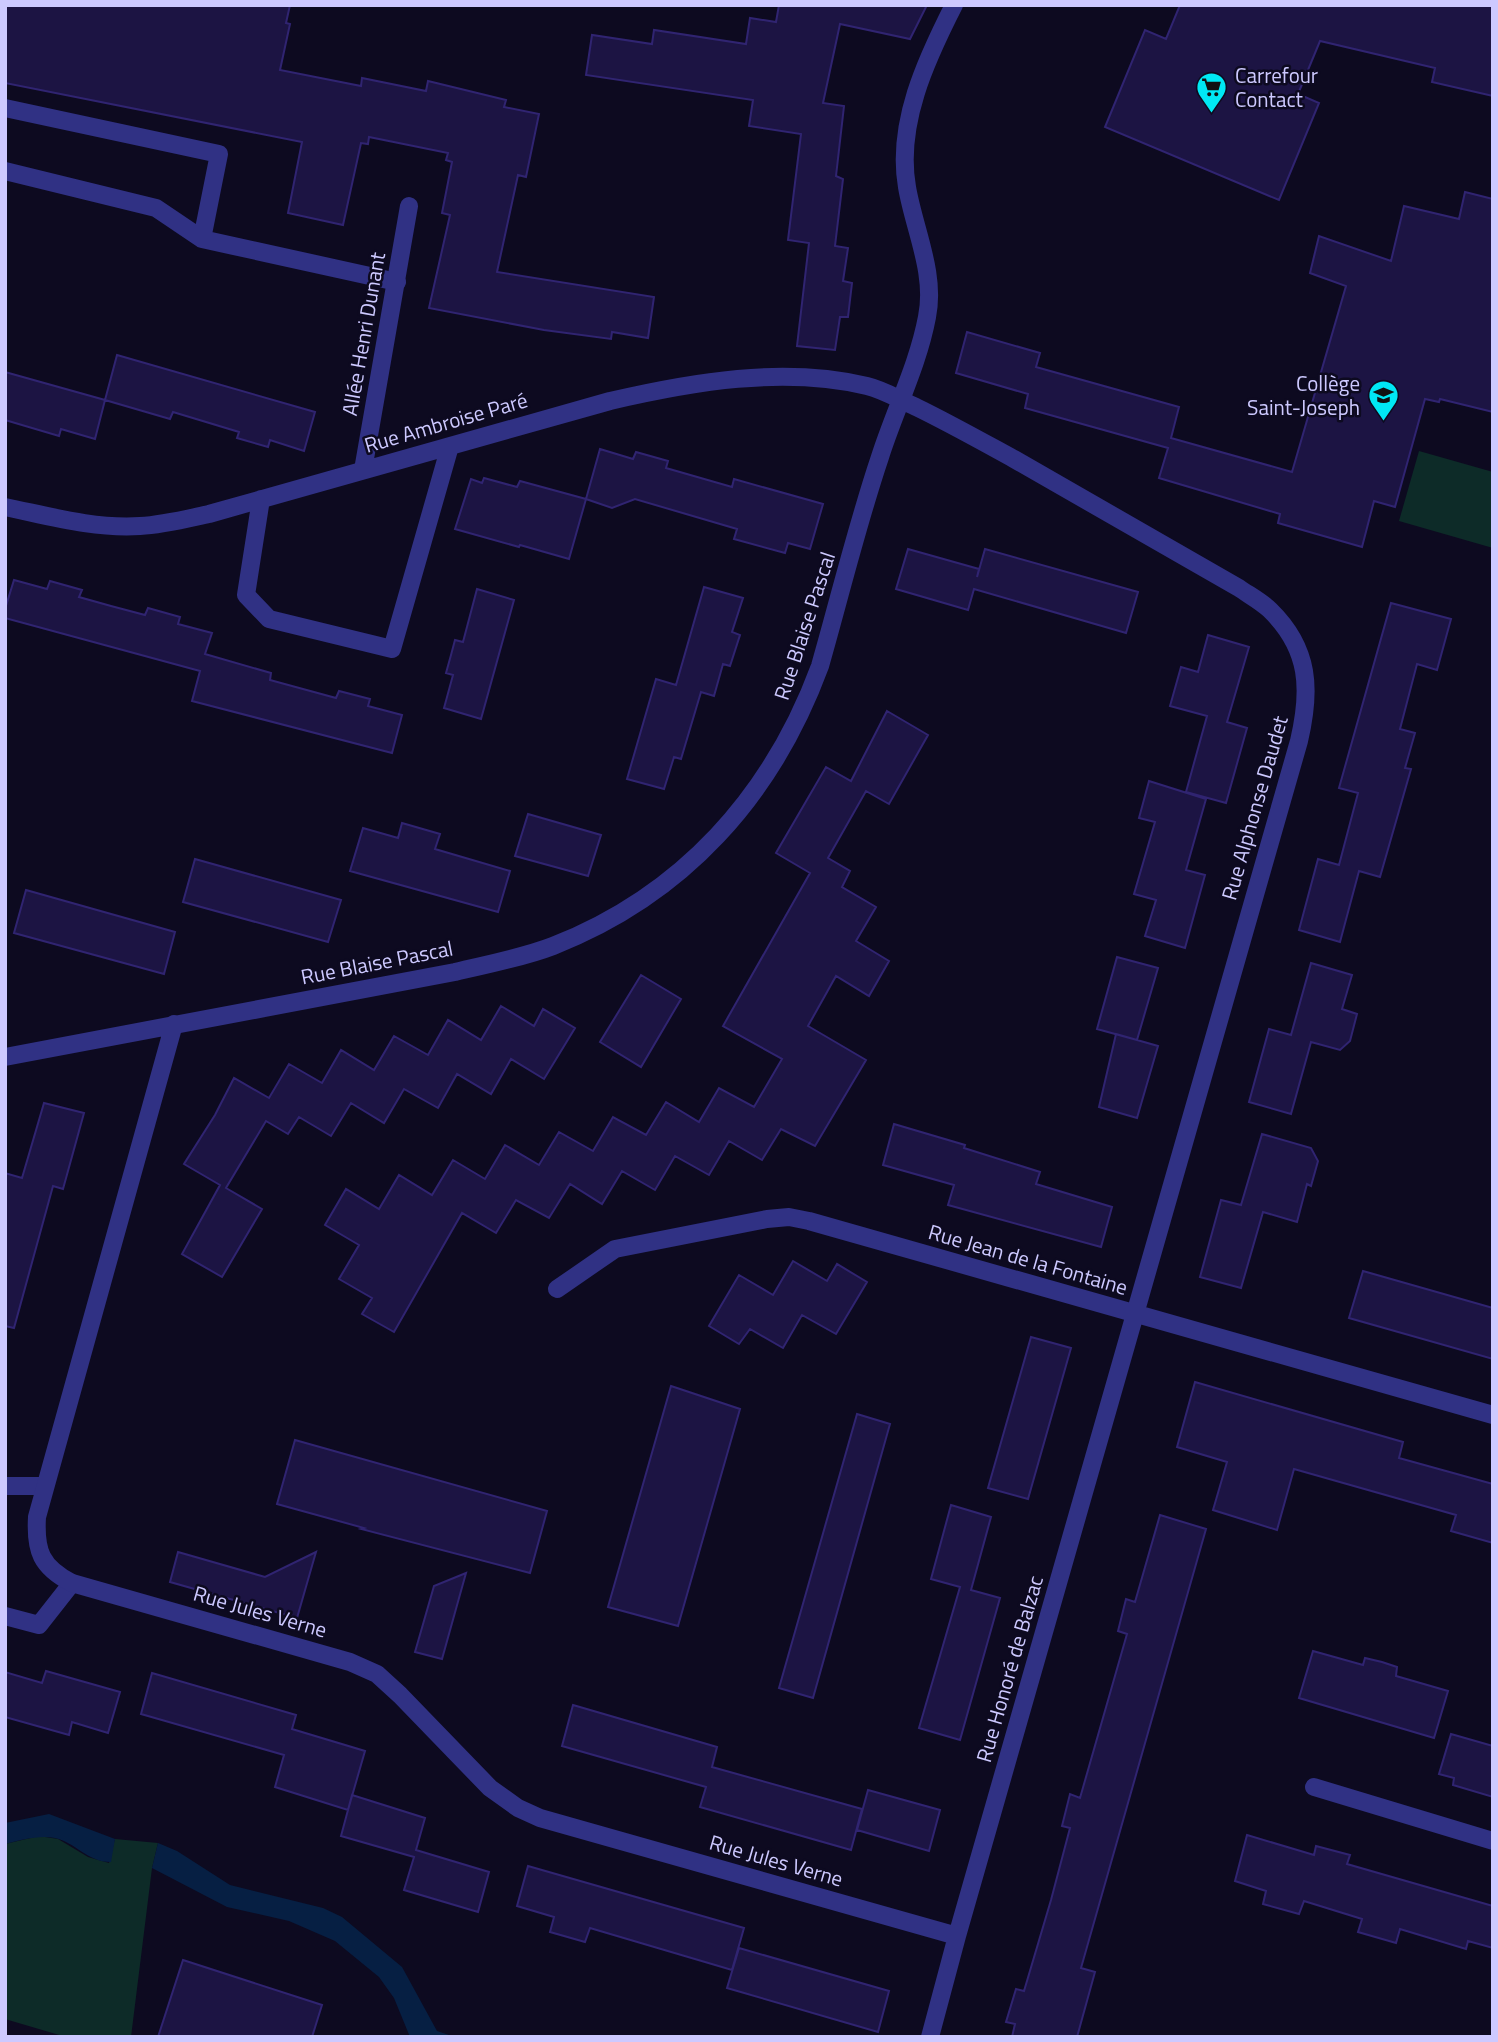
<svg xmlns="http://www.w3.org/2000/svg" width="1498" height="2042" viewBox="0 0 1498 2042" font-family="'Titillium Web',sans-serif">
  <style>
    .green { fill: #0d2b28 }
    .water { fill: #061f43 }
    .building { fill: #1c1443; stroke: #302471; stroke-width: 2 }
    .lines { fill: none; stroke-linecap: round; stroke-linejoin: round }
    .service { stroke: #303184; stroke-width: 18 }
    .minor { stroke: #303184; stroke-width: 18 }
    .labels { text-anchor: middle; stroke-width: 5; stroke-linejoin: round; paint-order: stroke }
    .poi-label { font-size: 21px; fill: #cdc9ff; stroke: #0d0a20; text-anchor: start }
    .street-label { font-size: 21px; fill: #cdc9ff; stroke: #0d0a20 }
  </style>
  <rect width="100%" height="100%" fill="#0d0a20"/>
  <!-- green -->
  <path class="green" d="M1419 451 1493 472V548L1399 521Z
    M39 1836 58 1839 88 1857 109 1863 115 1839 158 1843 152 1868 131 2037H66L5 2019V1844Z"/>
  <!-- water -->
  <path class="water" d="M49 1814 115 1839 111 1862C87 1862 75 1842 55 1838 38 1835 22 1840 5 1844V1823Z
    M158 1843 177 1851 230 1885 323 1908 342 1917 402 1967 437 2031 455 2037H410L394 1998 379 1977 335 1941 289 1921 227 1907 152 1868Z"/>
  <!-- building -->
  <path class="building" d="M5 5H290L286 23 290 24 280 70 361 86 362 78 426 91 428 81 506 100 504 107 539 114 526 177 518 175 497 272 654 297 648 338 612 332 611 339 544 330 429 308 450 215 442 213 452 162 446 160 448 153 369 137 368 144 361 143 343 225 288 213 302 142 5 83Z
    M779 5H927L910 39 840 24 823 103 844 106 836 176 843 179 835 246 848 248 843 281 852 283 848 317H840L835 350 797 346 809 243 788 240 801 134 749 126 753 100 586 75 592 35 652 44 654 30 746 44 750 18 776 22Z
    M1180 5H1493V96L1432 82 1435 68 1320 41 1298 94 1319 103 1279 200 1105 127 1145 30 1166 39Z
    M1465 192 1493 199V412L1440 399 1439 402 1425 399 1395 507 1374 501 1362 547 1278 523 1280 514 1159 478 1168 448 1025 408 1028 394 956 373 967 332 1040 353 1036 367 1179 407 1171 438 1292 472 1346 286 1310 273 1319 236 1391 261 1404 206 1459 219Z
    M117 355 315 412 304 451 270 440 268 447 237 438 239 432 173 412 170 419 105 400Z
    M5 372 105 400 95 439 61 429 59 436 5 420Z
    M600 449 633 459 636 452 668 461 666 468 732 487 734 479 823 504 810 549 788 543 785 553 734 539 737 529 635 499 612 508 586 499Z
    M484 478 517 487 520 481 586 499 569 559 520 545 519 547 455 529 471 479 482 483Z
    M908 549 979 569 977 577 985 549 1138 592 1126 633 974 589 968 610 896 589Z
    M14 580 47 589 50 581 82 590 79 597 111 606 145 615 148 608 180 617 178 624 212 633 205 654 271 673 270 680 336 698 339 691 370 699 368 706 402 715 392 753 192 701 200 671 5 618V609Z
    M704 587 743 598 732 632 740 635 730 666 723 664 714 696 701 692 681 759 674 757 664 789 627 779 656 679 676 685Z
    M477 589 514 600 481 719 444 708 453 675 446 673 451 655 455 640 463 642Z
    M1391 603 1451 619 1437 670 1417 664 1400 729 1415 733 1405 768 1411 769 1380 877 1359 871 1340 942 1299 930 1318 859 1339 865 1358 793 1339 788Z
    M1208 635 1249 647 1227 722 1247 728 1226 803 1186 792 1207 716 1170 706 1181 667 1198 672Z
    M887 711 928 735 889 804 866 791 828 858 850 871 842 887 876 907 856 941 889 961 869 996 836 976 808 1026 866 1060 815 1146 781 1129 762 1160 729 1141 709 1175 675 1156 655 1190 622 1171 602 1204 570 1184 549 1218 516 1200 496 1233 462 1213 394 1332 362 1314 372 1298 339 1279 359 1245 325 1225 346 1189 379 1209 399 1175 432 1195 453 1160 485 1179 505 1145 539 1165 559 1132 593 1151 613 1117 646 1135 666 1102 699 1122 719 1088 754 1107 782 1059 723 1026 810 873 776 853 826 767 851 781Z
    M1149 781 1206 799 1186 870 1205 875 1185 948 1145 936 1156 900 1134 894 1155 822 1139 818Z
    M528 814 601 835 588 876 515 856Z
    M402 823 440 834 435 849 510 871 498 912 350 871 363 828 398 838Z
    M195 859 341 900 328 942 183 902Z
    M26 890 175 932 164 974 14 933Z
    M1117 957 1158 968 1137 1040 1097 1029Z
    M1311 963 1352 975 1342 1009 1357 1014 1350 1041 1340 1050 1311 1042 1291 1114 1249 1102 1269 1029 1291 1035Z
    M641 975 681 999 641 1067 600 1042Z
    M501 1006 534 1026 543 1009 575 1028 544 1079 511 1059 491 1094 457 1074 438 1108 404 1089 384 1123 351 1103 331 1136 299 1117 288 1134 266 1121 226 1188 262 1209 222 1277 182 1254 220 1185 184 1164 215 1115 234 1078 269 1098 289 1064 322 1083 341 1050 374 1070 394 1036 428 1055 448 1020 481 1040Z
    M1116 1034 1158 1046 1137 1118 1099 1107Z
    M44 1103 84 1113 63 1189 53 1186 14 1328 5 1326V1173L22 1178Z
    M894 1124 965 1145 964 1148 1040 1172 1036 1184 1112 1207 1101 1247 948 1205 954 1185 883 1165Z
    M1262 1134 1311 1148 1318 1161 1311 1186 1307 1184 1297 1222 1263 1212 1241 1288 1200 1277 1221 1200 1241 1205Z
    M793 1261 827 1281 837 1264 867 1282 836 1334 802 1315 783 1348 750 1329 739 1344 709 1326 739 1275 773 1295Z
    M1363 1271 1493 1308V1359L1349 1318Z
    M1031 1337 1071 1348 1028 1499 988 1488Z
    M1195 1382 1403 1442 1399 1458 1493 1484V1543L1451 1531 1456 1515 1294 1469 1277 1530 1213 1510 1227 1462 1177 1447Z
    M671 1386 740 1409 678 1626 608 1607Z
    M857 1414 890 1424 813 1698 779 1688Z
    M295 1440 547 1511 530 1573 361 1529 364 1528 277 1504Z
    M951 1505 991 1517 971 1590 1000 1598 960 1740 919 1728 960 1587 931 1579Z
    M1160 1515 1206 1529 1081 1968 1095 1972 1077 2037H1012L1015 2024 1006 2022 1016 1989 1024 1991 1051 1900 1070 1828 1062 1826 1070 1794 1080 1798 1127 1634 1118 1631 1126 1599 1135 1602Z
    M178 1552 265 1577 316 1552 297 1618 170 1582Z
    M466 1573 442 1659 415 1652 434 1586Z
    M1313 1651 1363 1665 1365 1658 1382 1662 1397 1667 1396 1676 1448 1691 1434 1738 1299 1698Z
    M46 1671 120 1692 108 1733 72 1722 69 1735 5 1717V1672L42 1683Z
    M152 1673 296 1715 292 1729 365 1751 348 1810 275 1787 284 1755 141 1714Z
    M573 1705 717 1747 712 1767 862 1809 851 1850 700 1807 706 1787 562 1746Z
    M1451 1734 1493 1746V1797L1453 1785 1454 1778 1439 1774Z
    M868 1790 940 1810 929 1851 857 1830Z
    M352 1795 425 1818 416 1850 489 1872 478 1912 404 1890 414 1857 341 1836Z
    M1247 1835 1314 1855 1316 1846 1350 1855 1347 1864 1493 1906V1948L1468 1941 1466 1949 1400 1929 1396 1943 1358 1932 1362 1919 1304 1901 1299 1914 1263 1904 1266 1891 1235 1881Z
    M528 1866 744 1928 732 1970 590 1928 585 1942 550 1932 554 1917 517 1906Z
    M739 1948 889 1991 878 2032 727 1988Z
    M183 1960 322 2005 312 2037H158Z"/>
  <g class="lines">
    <!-- service -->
    <path class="service" d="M5 108 219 154 202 239
      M5 171 156 208 202 239 397 282
      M5 1486H44
      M5 1616 39 1625 72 1583"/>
    <!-- minor -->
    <path class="minor" d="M363 470 409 206
      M261 499 246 595 269 619 392 649 450 446
      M5 507C49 516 94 529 140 526 163 525 186 519 209 514L610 401C692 382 783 366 867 386 884 390 900 400 916 407 949 423 981 441 1014 459 1089 502 1164 545 1239 588 1249 595 1262 602 1270 610 1310 649 1311 690 1299 741L957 1936 930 2037
      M174 1024 37 1517C35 1551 41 1567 72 1583L350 1662 377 1674 400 1695 490 1788 518 1808 540 1818 957 1936
      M5 1057 455 972C488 964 522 958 553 946 683 895 772 796 820 666 840 596 857 525 880 457 895 410 918 365 927 317 936 273 914 229 907 187 896 124 926 60 954 5
      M557 1289 615 1249 767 1219 789 1217 809 1221 1493 1415
      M1314 1787 1493 1841"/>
  </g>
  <!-- icons -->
  <defs>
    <symbol id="supermarket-pin" viewBox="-11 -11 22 30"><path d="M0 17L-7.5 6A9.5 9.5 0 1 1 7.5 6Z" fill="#00e8f4" stroke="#0d0a20"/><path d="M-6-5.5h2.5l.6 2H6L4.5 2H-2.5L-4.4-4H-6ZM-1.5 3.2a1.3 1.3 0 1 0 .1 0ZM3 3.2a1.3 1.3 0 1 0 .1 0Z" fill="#111"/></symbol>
    <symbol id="school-pin" viewBox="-11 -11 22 30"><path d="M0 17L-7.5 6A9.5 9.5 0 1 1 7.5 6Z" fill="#00e8f4" stroke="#0d0a20"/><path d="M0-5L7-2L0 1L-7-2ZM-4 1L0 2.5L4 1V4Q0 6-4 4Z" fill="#111"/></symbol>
  </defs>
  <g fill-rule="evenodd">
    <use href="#supermarket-pin" x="1194" y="70" width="35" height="47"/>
    <use href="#school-pin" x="1366" y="378" width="35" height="47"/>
  </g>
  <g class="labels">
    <!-- poi labels -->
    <g class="poi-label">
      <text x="1235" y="83">Carrefour<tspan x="1235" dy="24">Contact</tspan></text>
      <text x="1360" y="391" text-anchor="end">Collège<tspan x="1360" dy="24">Saint-Joseph</tspan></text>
    </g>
    <!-- street labels -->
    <g class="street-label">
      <text transform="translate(364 334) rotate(-80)" y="7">Allée Henri Dunant</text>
      <text transform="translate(446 423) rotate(-16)" y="7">Rue Ambroise Paré</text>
      <text transform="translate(805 626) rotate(-72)" y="7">Rue Blaise Pascal</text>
      <text transform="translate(1255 808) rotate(-74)" y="7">Rue Alphonse Daudet</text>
      <text transform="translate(377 963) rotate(-11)" y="7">Rue Blaise Pascal</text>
      <text transform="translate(1028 1260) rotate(16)" y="7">Rue Jean de la Fontaine</text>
      <text transform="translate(260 1612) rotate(16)" y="7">Rue Jules Verne</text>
      <text transform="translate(1010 1669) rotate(-74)" y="7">Rue Honoré de Balzac</text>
      <text transform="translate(776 1861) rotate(16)" y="7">Rue Jules Verne</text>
    </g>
  </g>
  <!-- border -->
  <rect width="1498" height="2042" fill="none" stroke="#cdc9ff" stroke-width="14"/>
</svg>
